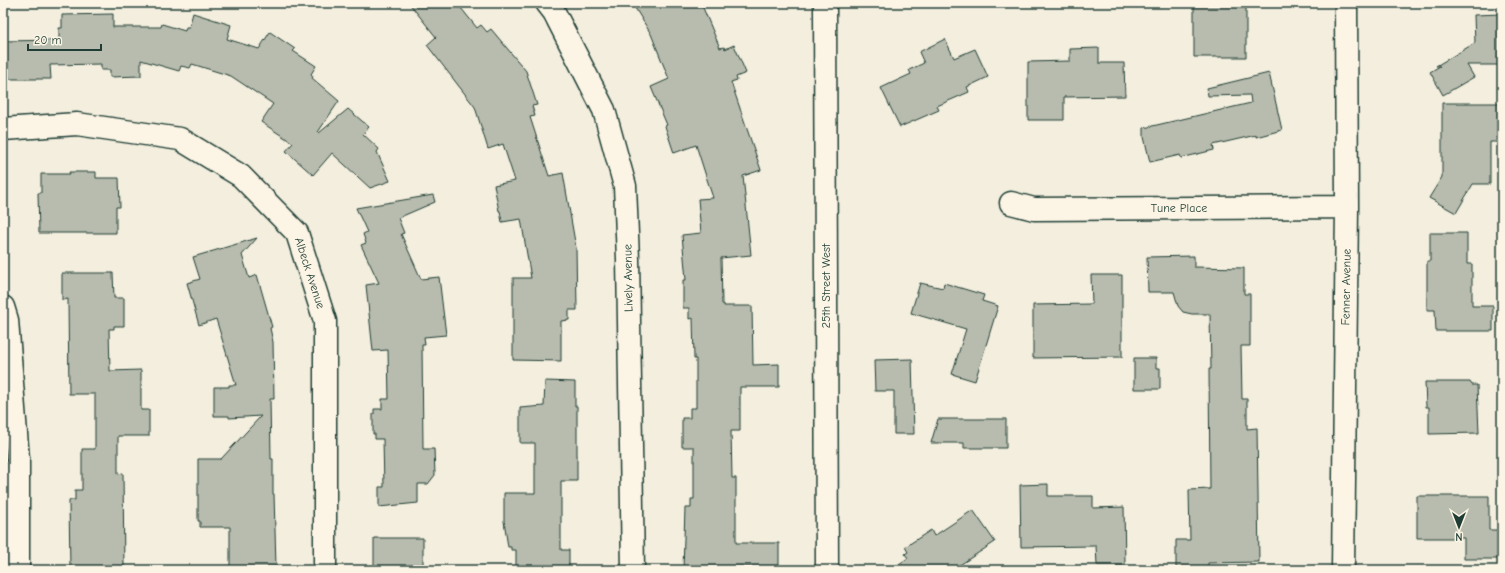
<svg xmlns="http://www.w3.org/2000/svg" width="1505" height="573" viewBox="0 0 1505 573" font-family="'Comic Neue',sans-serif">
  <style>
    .building { fill: #b8bcae; stroke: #1f3d34 }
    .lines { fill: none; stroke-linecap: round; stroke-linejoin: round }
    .street-casing { stroke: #1f3d34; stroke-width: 25 }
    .secondary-casing { stroke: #1f3d34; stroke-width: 25 }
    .street { stroke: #fcf5e5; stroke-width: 22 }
    .secondary { stroke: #fcf5e5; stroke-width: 22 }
    .labels { text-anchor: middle; stroke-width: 3; stroke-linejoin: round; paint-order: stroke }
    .street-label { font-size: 12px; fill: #1f3d34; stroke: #fcf5e5 }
  </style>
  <rect width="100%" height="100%" fill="#f3eede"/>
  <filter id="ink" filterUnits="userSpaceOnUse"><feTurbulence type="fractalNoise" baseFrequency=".025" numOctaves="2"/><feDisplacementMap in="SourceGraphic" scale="8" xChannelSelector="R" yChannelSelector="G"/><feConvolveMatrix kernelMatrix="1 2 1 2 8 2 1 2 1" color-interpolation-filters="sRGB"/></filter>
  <g filter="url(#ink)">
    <!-- building -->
    <path class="building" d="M409 3H457L477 28 481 25 487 32 491 29 526 71 537 105 532 106 535 116 530 117 549 176 563 173 576 248 577 310H569V320L561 321V361L513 360V278H531L521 219 502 222 500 211H499L494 185 515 181 503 144 488 149 475 107 427 45 436 37Z
      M632 3H701L720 48 724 47 725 49 734 45 746 73 736 77 737 80 731 82 761 170 743 176 751 255 721 258 722 304H724V306H752L753 365 779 364V387H740V431H731L732 478H736V543H779V567H737V570H683L685 508H691V499H694V447H682V418H690V408H696V359H694L693 318 689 319V308H683V280H686L682 235 701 233 698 199 713 198 696 145 674 153 665 126 667 125 651 87 669 79 651 34Z
      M1194 3H1246V57H1194Z
      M193 13 231 25 227 39 259 49 270 32 295 49 293 51 316 66 311 74 313 76 312 78 339 101 318 132 319 133 348 109 369 127 363 134 379 149 377 152 390 181 370 188 332 153 313 175 286 151 293 143 261 122 273 104 231 76 192 64 190 68 181 66 179 71 141 60V76L110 77V70H101V64L50 65 51 79H9V76H3V41L59 40V28H62V15L113 14V27H161L162 24 185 31 186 27H189Z
      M1502 14V65H1467L1474 77 1443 95 1430 72 1440 66H1436L1475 43 1474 15Z
      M945 39 954 58 975 49 988 77 967 87 969 92 937 106 939 110 900 127 881 88 911 74 909 70 924 63 919 52Z
      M1099 48V63H1124L1125 96 1064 97V120H1028V62L1070 61V49Z
      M1269 73 1282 130 1256 137V135L1213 145 1214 150 1181 158 1180 155 1150 162 1144 137V128L1251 103 1250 95 1208 96 1207 88Z
      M1442 103H1502V142H1490V184H1473L1456 213 1429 198 1442 177Z
      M69 172H96V178H119L120 207H116V233H39L38 193H41V174H70Z
      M433 195 435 202 398 218 404 233 401 234 421 279 439 277 446 335 424 337 425 345H422L423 449H434L435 475 428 484H418V503L379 507V487H384L383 439H375V434H373V414H374V409H382V399H389L388 350 373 351 366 285 379 283 361 245 366 243 363 234 367 232 356 208Z
      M1430 233H1467V264H1472V306H1493V331H1436L1435 310H1427V261H1430Z
      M257 238 242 255 249 278 257 275 272 327 270 328 273 342 274 399H270L271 459H273V494H274L276 567H270V570H230V527H200V521H198V459H221L261 416 229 418V416H214V387H229V385H236L216 319 199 325 187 283 200 279 193 257Z
      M1194 256V267L1244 268V294H1250V346H1241L1242 399H1247V429L1257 428 1259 562 1208 563V570H1176V540H1190L1189 490 1210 489 1209 369H1211L1210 314H1192L1183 312 1178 306 1174 292H1148L1147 257Z
      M62 273H113L114 298H124V326H114V329H109L110 371 141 370V410H149V436H118V474L123 473 124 570H78V568H70L69 500H75V490H82V449H95V394H69L68 299 62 300Z
      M1091 275H1122V357L1033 358V305L1092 304Z
      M920 283 943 288 944 283 984 295 982 301 998 306 975 381 952 374 966 329 911 313Z
      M1134 358H1156V368H1160V389H1134Z
      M912 359 914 434H894V391H875L874 360Z
      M545 381 575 382V406H577V481H561V550H569V570H516V550H511V547H508L504 521V493H535V443H520V408L544 406Z
      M1425 382H1470L1472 385H1477L1479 433 1429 434V407H1426Z
      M938 419H1006V448H964V443H931Z
      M1048 484V496H1093V508L1124 507 1125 565H1097L1096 546 1021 547 1020 485Z
      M1417 496H1489V530H1502V559H1464V538H1417Z
      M973 510 995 542 952 570H890L908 558 905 554 908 552 905 547 931 530 934 536Z
      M374 538H423V570L374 569Z"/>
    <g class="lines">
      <defs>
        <path id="street" d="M547 3 554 12 604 110 625 186 628 259 633 570
          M3 129 77 124 180 139 241 176 297 233 325 321V570
          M1011 203 1034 209 1347 207
          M3 307 7 320 18 459V570
          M1343 570 1347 207 1346 3"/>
        <path id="secondary" d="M825 3 827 570"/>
      </defs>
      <!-- street casing -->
      <use href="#street" class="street-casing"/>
      <!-- secondary casing -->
      <use href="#secondary" class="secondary-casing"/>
      <!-- street -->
      <use href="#street" class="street"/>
      <!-- secondary -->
      <use href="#secondary" class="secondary"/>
    </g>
  </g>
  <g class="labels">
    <!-- street labels -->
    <g class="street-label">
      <text x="1179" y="212">Tune Place</text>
      <text transform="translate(310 273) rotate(72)" y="4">Albeck Avenue</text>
      <text transform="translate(628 278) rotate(-91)" y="4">Lively Avenue</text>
      <text transform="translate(826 286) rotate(-90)" y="4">25th Street West</text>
      <text transform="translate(1346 287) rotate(-89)" y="4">Fenner Avenue</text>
    </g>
  </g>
  <!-- margin -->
  <rect width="1505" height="573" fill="none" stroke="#fcf5e5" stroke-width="16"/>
  <rect x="8" y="8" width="1489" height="557" fill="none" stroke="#1f3d34" stroke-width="1.5" filter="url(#ink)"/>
  <!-- north arrow -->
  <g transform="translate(1459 527) rotate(180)" stroke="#fcf5e5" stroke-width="3" paint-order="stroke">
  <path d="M0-3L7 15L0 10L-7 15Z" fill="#1f3d34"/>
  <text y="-6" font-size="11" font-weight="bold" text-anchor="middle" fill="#1f3d34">N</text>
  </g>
  <!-- scale -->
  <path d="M28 44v6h73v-6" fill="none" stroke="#1f3d34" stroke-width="2"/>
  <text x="34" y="44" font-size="12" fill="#1f3d34" stroke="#fcf5e5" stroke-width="3" paint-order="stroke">20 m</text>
</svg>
